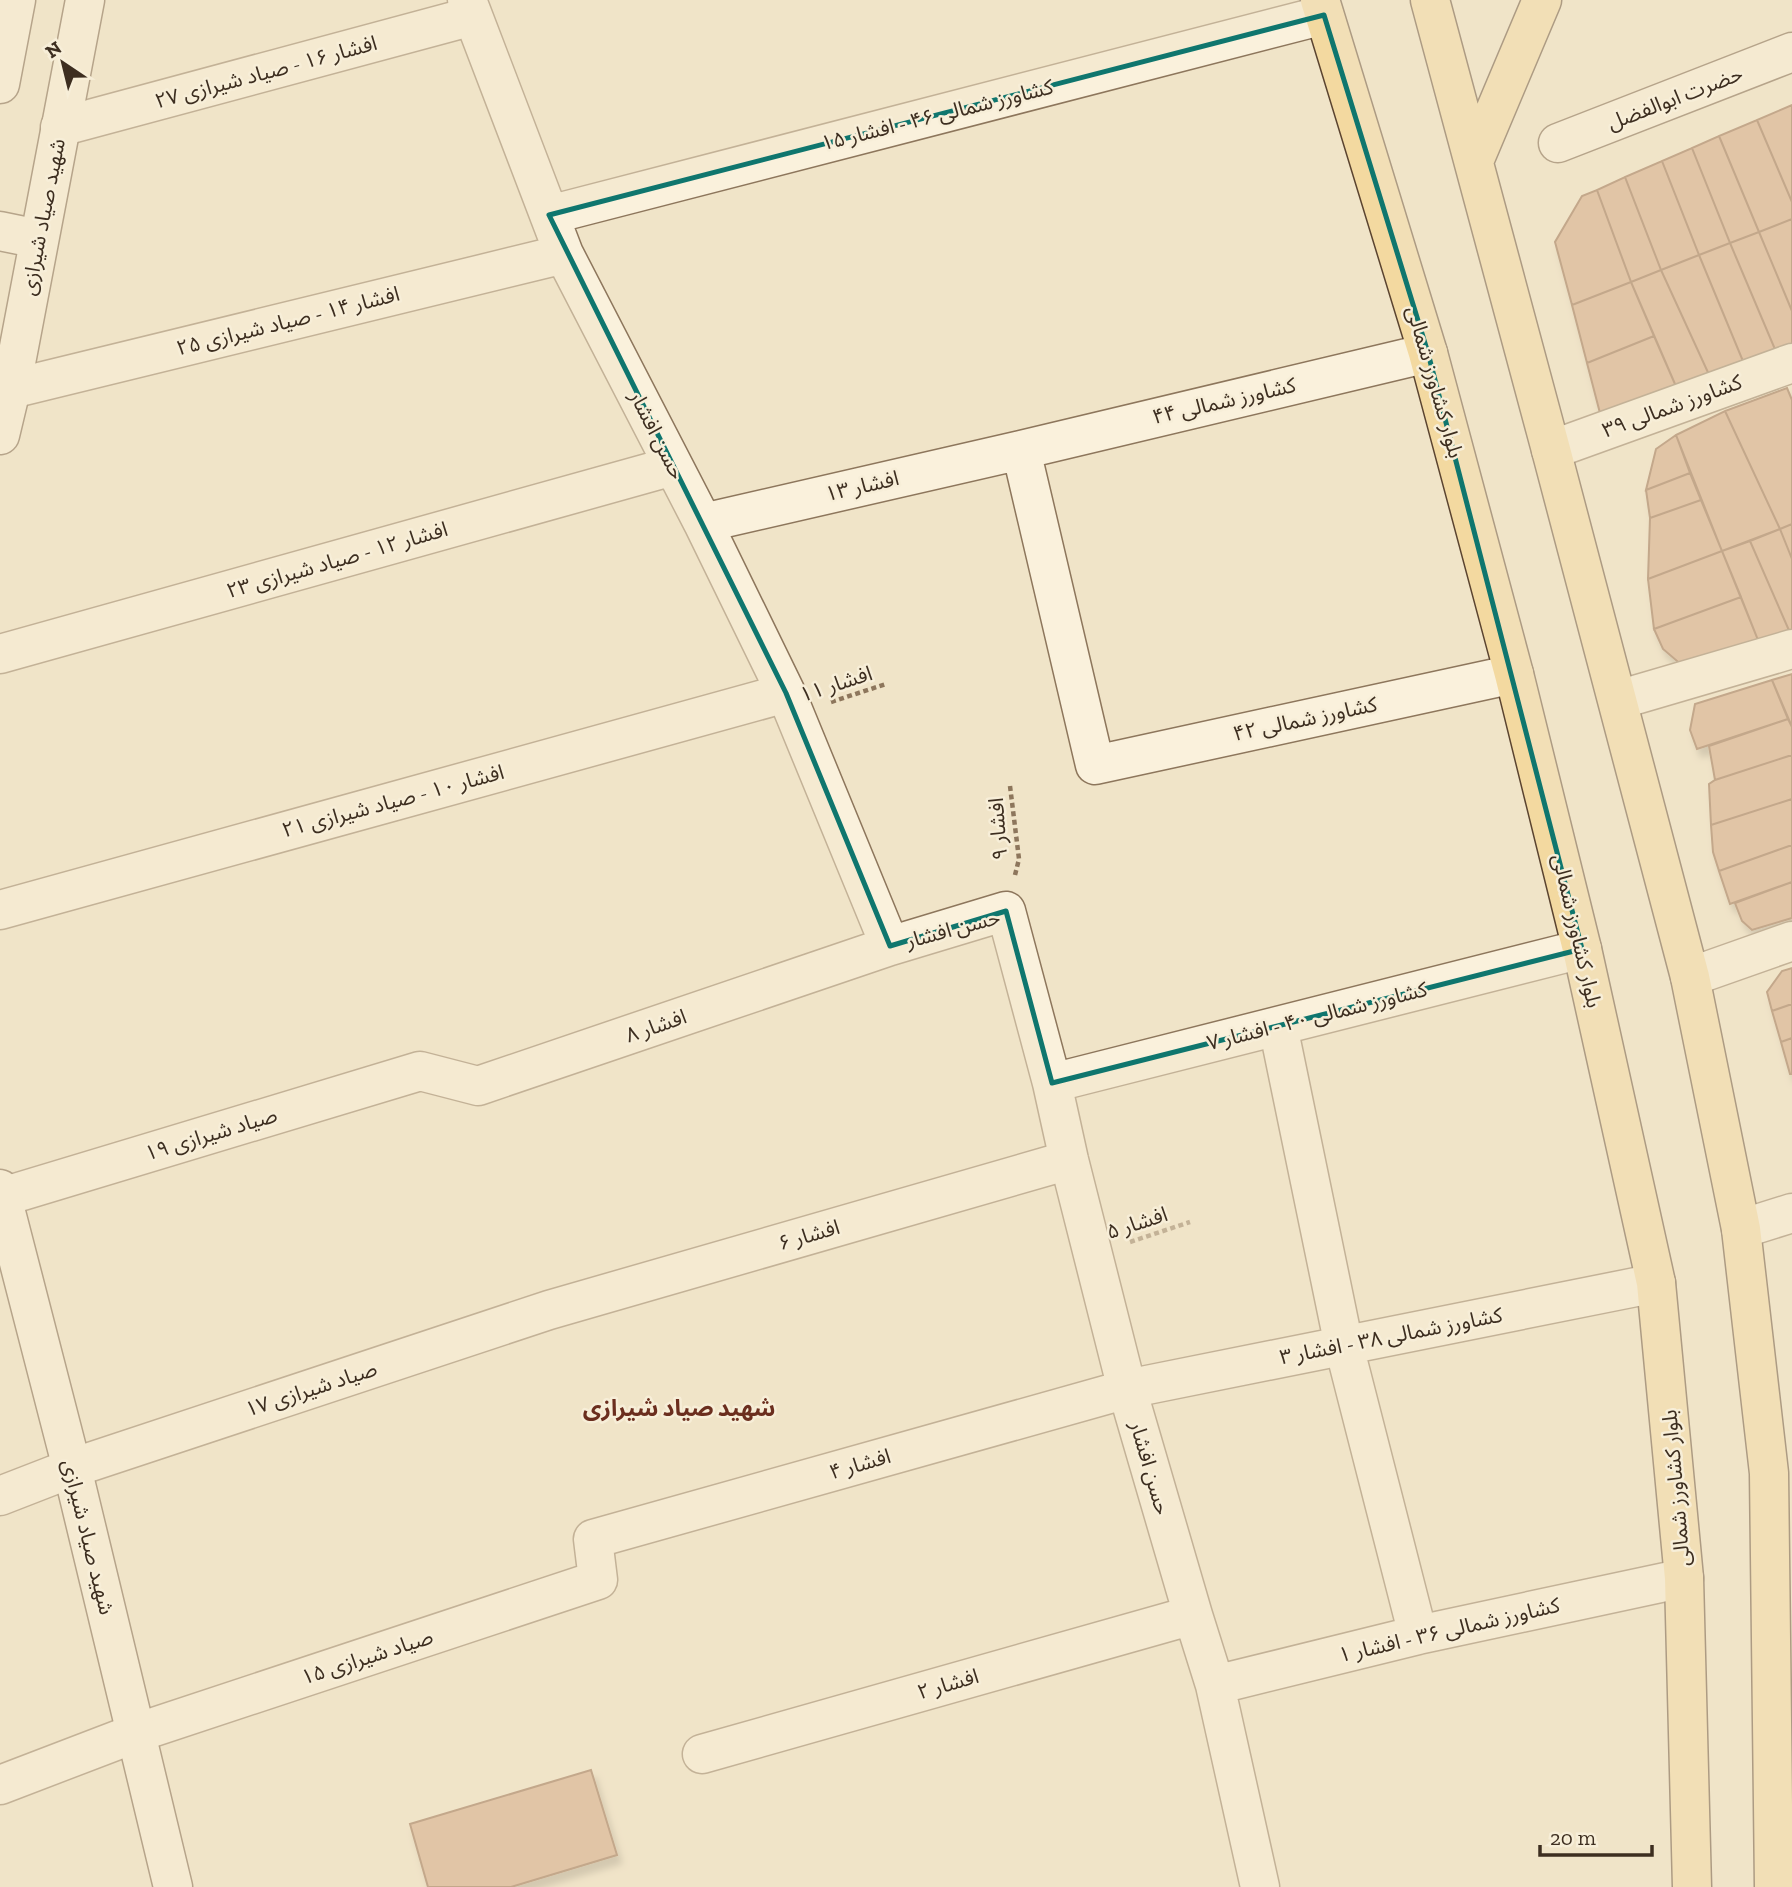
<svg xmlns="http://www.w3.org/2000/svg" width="1792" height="1887" viewBox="0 0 1792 1887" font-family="'Zilla Slab','Noto Sans Arabic',serif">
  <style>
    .building { fill: #cf9f7d; stroke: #8d5f41; stroke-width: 2; filter: url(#shadow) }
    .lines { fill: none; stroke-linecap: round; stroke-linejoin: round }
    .street-casing { stroke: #8d765c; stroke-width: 41 }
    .secondary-casing { stroke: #6f573f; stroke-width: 41 }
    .primary-casing { stroke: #5b4430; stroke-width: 41 }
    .path { stroke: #8d765c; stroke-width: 4.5; stroke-dasharray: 5 3.5; stroke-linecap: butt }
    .street { stroke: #faf1dc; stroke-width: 38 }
    .secondary { stroke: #faf1dc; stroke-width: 38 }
    .primary { stroke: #f3d9a0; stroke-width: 38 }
    .marked { fill: none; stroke: #0f766e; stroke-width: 5; stroke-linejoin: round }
    .labels { text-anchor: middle; stroke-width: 5; stroke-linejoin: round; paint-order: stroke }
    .street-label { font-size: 21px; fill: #3d2e20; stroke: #f7eed8 }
    .neighbourhood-label { font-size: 23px; font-weight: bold; fill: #6b2e1e; stroke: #f7eed8 }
  </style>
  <defs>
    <filter id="shadow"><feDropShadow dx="4.5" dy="8" stdDeviation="3.5" flood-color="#0004"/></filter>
  </defs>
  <rect width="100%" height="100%" fill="#f0e4c8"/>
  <!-- building -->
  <path class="building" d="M1792 105V202L1757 120Z
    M1757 120 1792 202V219L1759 232 1719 136Z
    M1719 136 1759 232 1730 243 1692 148Z
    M1692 148 1730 243 1699 255 1662 161Z
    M1662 161 1699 255 1661 270 1625 177Z
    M1625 177 1661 270 1631 282 1597 190Z
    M1597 190 1631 282 1572 305 1555 242 1582 196Z
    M1792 219V311L1759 232Z
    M1759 232 1792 311V348L1777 354 1730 243Z
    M1730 243 1777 354 1745 366 1699 255Z
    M1699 255 1745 366 1711 379 1661 270Z
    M1661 270 1711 379 1678 391 1631 282Z
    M1631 282 1654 336 1587 363 1572 305Z
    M1654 336 1678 391 1601 417 1587 363Z
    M1787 388 1792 400V524L1780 529 1725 411Z
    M1725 411 1780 529 1722 551 1676 435Z
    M1676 435 1690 473 1646 490 1656 449Z
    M1690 473 1701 500 1650 518 1646 490Z
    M1701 500 1722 551 1648 579 1650 518Z
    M1792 524V559L1780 529Z
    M1780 529 1792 559V635H1791L1750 541Z
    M1750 541 1791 635 1760 645 1722 551Z
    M1722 551 1741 597 1654 629 1648 579Z
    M1741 597 1760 645 1684 667 1663 649 1654 629Z
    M1792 674V727L1772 680Z
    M1772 680 1788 719 1697 749 1690 730 1695 704Z
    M1788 719 1792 727V755L1715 780 1709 746Z
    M1792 755V799L1711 825 1709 784 1715 780Z
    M1792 799V845L1719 871 1713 852 1711 825Z
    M1792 845V882L1730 904 1719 871Z
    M1792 882V918L1752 930 1742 921 1735 903Z
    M1792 968V1004L1772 1011 1767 992 1782 971Z
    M1792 1004V1038L1781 1042 1772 1011Z
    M1792 1038V1074H1790L1781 1042Z
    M591 1770 617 1855 511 1887H428L410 1824Z"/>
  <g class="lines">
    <defs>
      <path id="street" d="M467 0 564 254 703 523 786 693 890 946 1006 911 1052 1083 1069 1160 1127 1389 1193 1615 1215 1685 1260 1887
        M60 127 473 16
        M549 215 1324 15
        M11 389 564 254
        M1021 450 1095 765 1514 674
        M1551 450 1792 363
        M703 523 1021 450 1428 353
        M0 654 673 466
        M1618 700 1792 649
        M0 910 786 693
        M1690 977 1792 941
        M1278 1026 1344 1346 1418 1635
        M1052 1083 1582 949
        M2 1197 420 1071 478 1086 890 946
        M1741 1229 1792 1213
        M0 1496 72 1468 549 1310 1069 1160
        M1215 1685 1418 1635 1684 1578
        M702 1754 1193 1615
        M0 1785 136 1733 598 1580 593 1539 1127 1389 1656 1283"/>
      <path id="secondary" d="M0 84 16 0
        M1558 143 1792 52
        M0 231 39 239
        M0 435 11 389 85 0
        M0 1189 72 1468 173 1887"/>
      <path id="primary" d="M1320 0 1428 353 1514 674 1582 949 1656 1283 1684 1578 1692 1887
        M1430 0 1551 450 1690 977 1741 1229 1769 1473 1774 1887
        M1474 161 1542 0"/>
    </defs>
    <!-- street casing -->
    <use href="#street" class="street-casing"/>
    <!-- secondary casing -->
    <use href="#secondary" class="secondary-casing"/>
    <!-- primary casing -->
    <use href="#primary" class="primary-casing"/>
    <!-- path -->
    <path class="path" d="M831 702 886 684
      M1010 786 1019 859 1015 875
      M1130 1242 1190 1222"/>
    <!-- street -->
    <use href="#street" class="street"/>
    <!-- secondary -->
    <use href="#secondary" class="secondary"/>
    <!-- primary -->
    <use href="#primary" class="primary"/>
  </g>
  <!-- marked area -->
  <path d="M0 0H1792V1887H0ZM1324 15 1428 353 1582 949 1052 1083 1006 911 890 946 786 693 549 215Z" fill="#f0e4c8" fill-opacity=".55" fill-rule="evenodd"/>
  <path class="marked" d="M1324 15 1428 353 1582 949 1052 1083 1006 911 890 946 786 693 549 215Z"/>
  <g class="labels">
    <!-- street labels -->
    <g class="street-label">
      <text transform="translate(266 72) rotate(-15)" y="7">افشار ۱۶ - صیاد شیرازی ۲۷</text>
      <text transform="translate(1675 98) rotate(-21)" y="7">حضرت ابوالفضل</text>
      <text transform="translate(937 115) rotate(-14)" y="7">کشاورز شمالی ۴۶ - افشار ۱۵</text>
      <text transform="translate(43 217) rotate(-79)" y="7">شهید صیاد شیرازی</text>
      <text transform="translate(288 321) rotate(-14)" y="7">افشار ۱۴ - صیاد شیرازی ۲۵</text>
      <text transform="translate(1435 382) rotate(74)" y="7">بلوار کشاورز شمالی</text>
      <text transform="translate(1224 401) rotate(-13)" y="7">کشاورز شمالی ۴۴</text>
      <text transform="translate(1672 406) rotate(-20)" y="7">کشاورز شمالی ۳۹</text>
      <text transform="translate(657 435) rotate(63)" y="7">حسن افشار</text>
      <text transform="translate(862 486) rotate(-13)" y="7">افشار ۱۳</text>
      <text transform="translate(337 560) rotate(-16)" y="7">افشار ۱۲ - صیاد شیرازی ۲۳</text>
      <text transform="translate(836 684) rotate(-18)" y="7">افشار ۱۱</text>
      <text transform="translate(1305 719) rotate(-12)" y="7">کشاورز شمالی ۴۲</text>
      <text transform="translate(393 801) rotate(-15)" y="7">افشار ۱۰ - صیاد شیرازی ۲۱</text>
      <text transform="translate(998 829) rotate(-94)" y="7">افشار ۹</text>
      <text transform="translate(953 929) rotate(-15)" y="7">حسن افشار</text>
      <text transform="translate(1577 931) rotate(77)" y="7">بلوار کشاورز شمالی</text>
      <text transform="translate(1317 1016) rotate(-14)" y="7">کشاورز شمالی ۴۰ - افشار ۷</text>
      <text transform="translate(656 1026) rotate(-19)" y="7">افشار ۸</text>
      <text transform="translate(211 1134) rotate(-17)" y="7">صیاد شیرازی ۱۹</text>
      <text transform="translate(1137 1223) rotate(-18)" y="7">افشار ۵</text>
      <text transform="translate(809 1235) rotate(-16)" y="7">افشار ۶</text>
      <text transform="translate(1391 1336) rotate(-11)" y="7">کشاورز شمالی ۳۸ - افشار ۳</text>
      <text transform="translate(311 1389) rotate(-18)" y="7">صیاد شیرازی ۱۷</text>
      <text transform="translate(860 1464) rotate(-16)" y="7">افشار ۴</text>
      <text transform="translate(1150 1468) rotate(74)" y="7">حسن افشار</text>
      <text transform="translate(1676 1488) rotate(-95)" y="7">بلوار کشاورز شمالی</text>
      <text transform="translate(88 1537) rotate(76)" y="7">شهید صیاد شیرازی</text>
      <text transform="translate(1449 1630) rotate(-13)" y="7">کشاورز شمالی ۳۶ - افشار ۱</text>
      <text transform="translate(367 1657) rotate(-18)" y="7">صیاد شیرازی ۱۵</text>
      <text transform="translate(948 1684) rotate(-16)" y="7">افشار ۲</text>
    </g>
    <!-- neighbourhood labels -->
    <g class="neighbourhood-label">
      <text x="679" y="1416">شهید صیاد شیرازی</text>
    </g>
  </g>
  <!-- north arrow -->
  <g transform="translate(63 63) rotate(325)" stroke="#f7eed8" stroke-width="5" paint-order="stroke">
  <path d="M0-5L12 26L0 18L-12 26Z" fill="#3d2e20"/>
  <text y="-10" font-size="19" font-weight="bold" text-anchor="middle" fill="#3d2e20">N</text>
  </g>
  <!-- scale -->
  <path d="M1540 1845v10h112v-10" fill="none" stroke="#3d2e20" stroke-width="3.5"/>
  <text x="1550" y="1845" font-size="21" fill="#3d2e20" stroke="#f7eed8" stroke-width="5" paint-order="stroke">20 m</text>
</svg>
